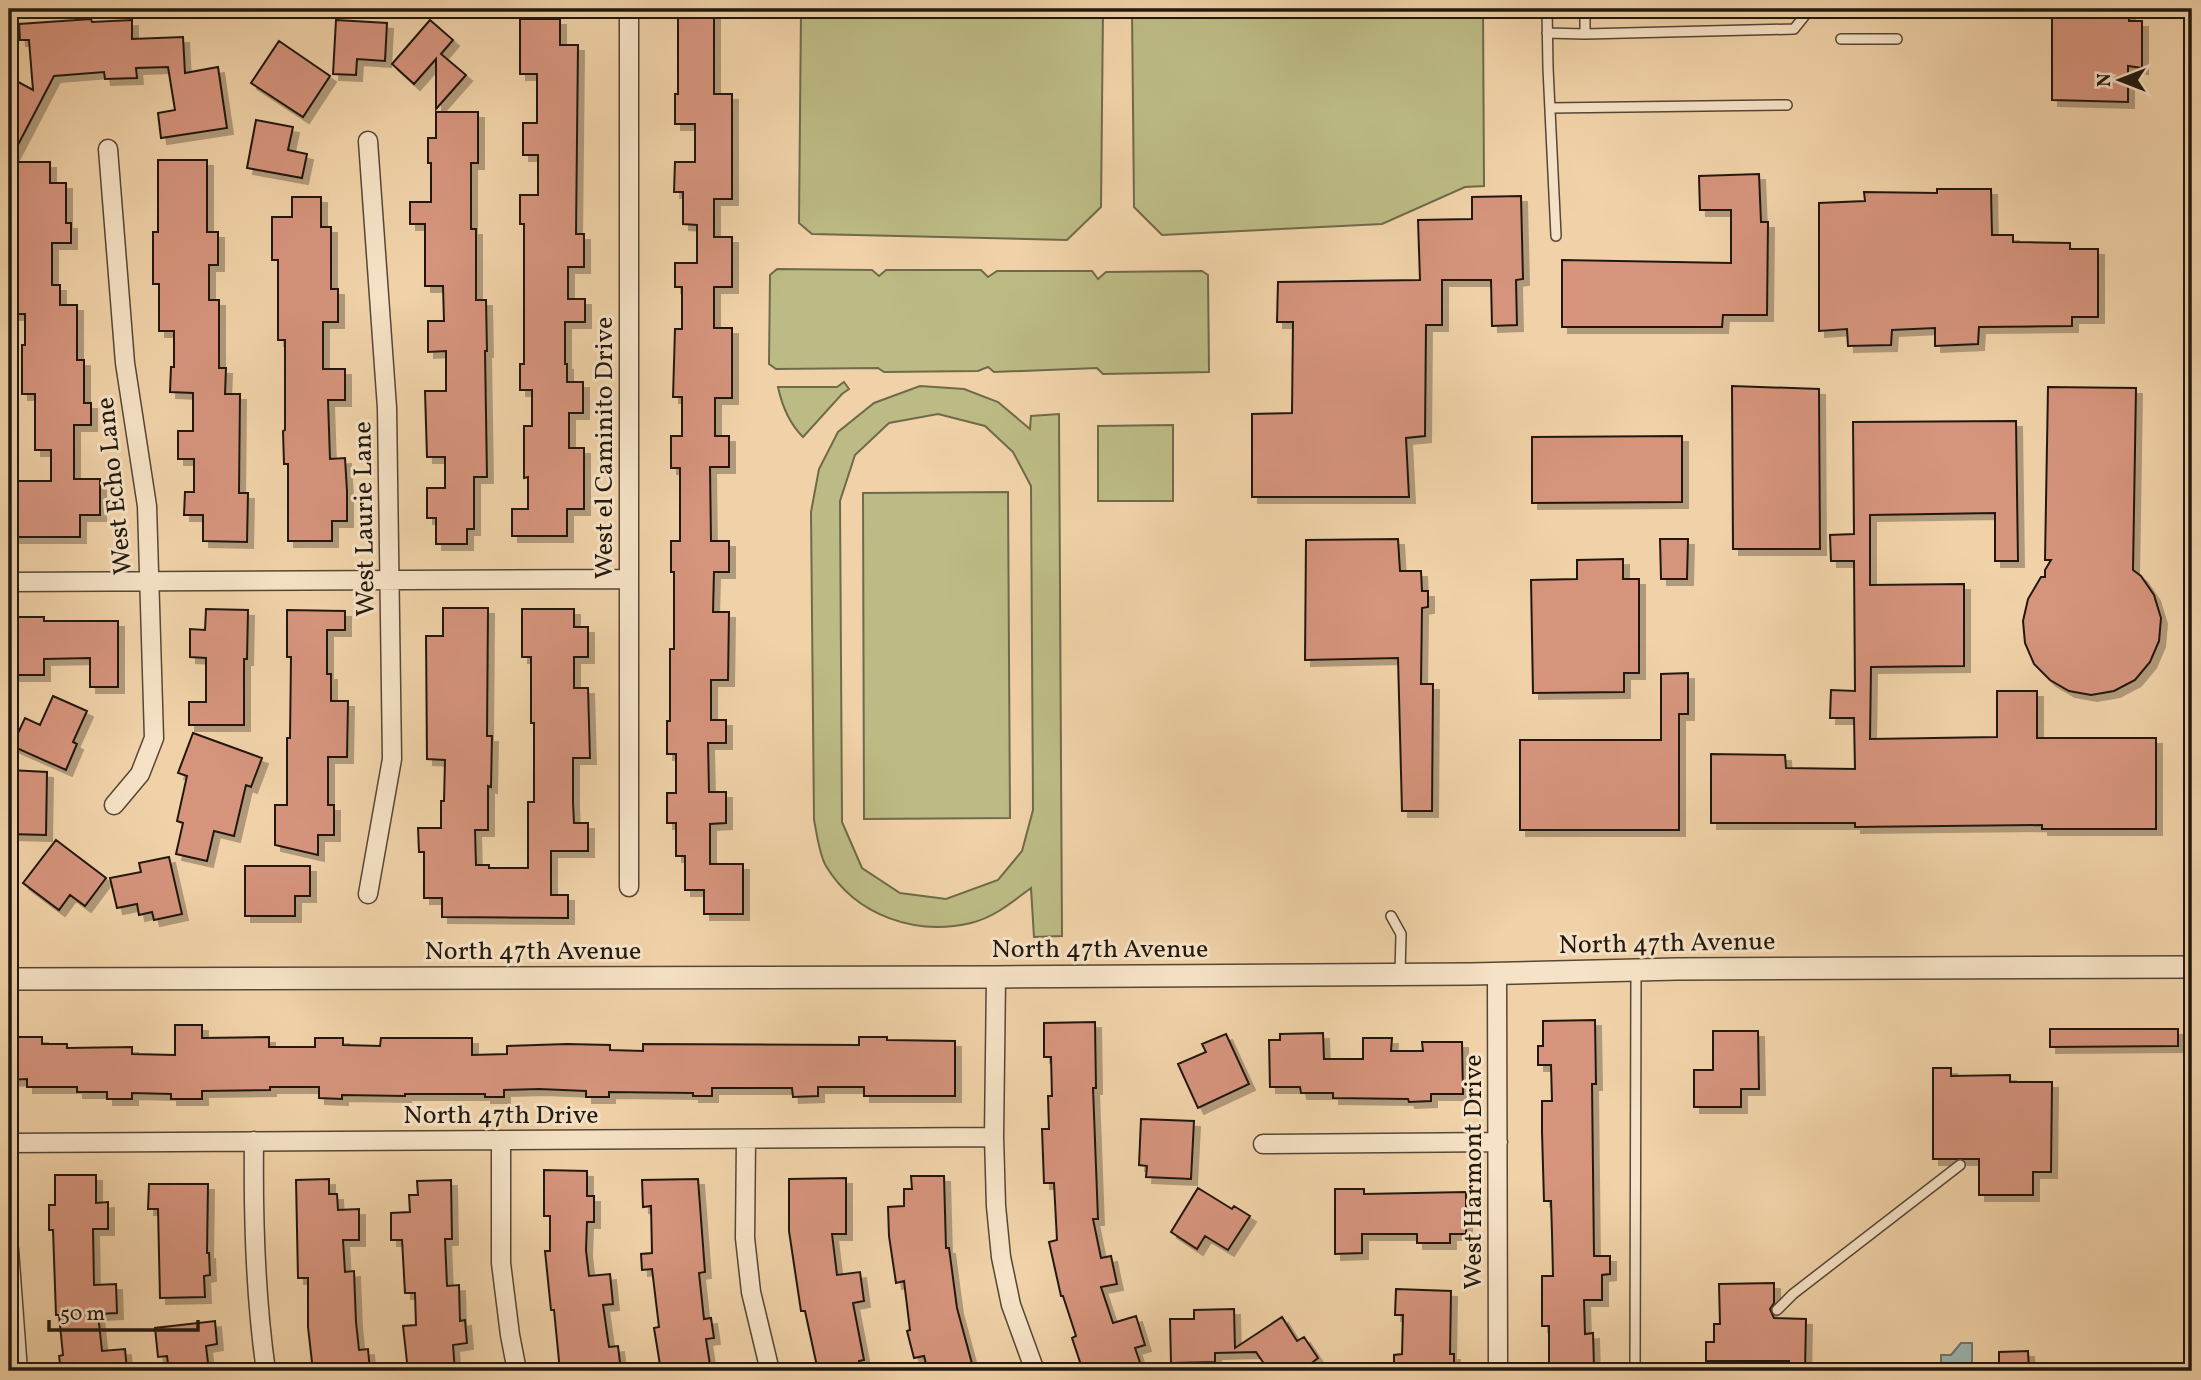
<svg xmlns="http://www.w3.org/2000/svg" width="2201" height="1380" viewBox="0 0 2201 1380" font-family="Vollkorn,serif">
  <style>
    .green { fill: #bdbb85; stroke: #6f6a4a; stroke-width: 2; fill-rule: evenodd }
    .water { fill: #9db6b1; stroke: #6b7770; stroke-width: 2 }
    .building { fill: #d6947d; stroke: #21190f; stroke-width: 2; filter: url(#shadow) }
    .lines { fill: none; stroke-linecap: round; stroke-linejoin: round }
    .service-casing { stroke: #554735; stroke-width: 12 }
    .minor-casing { stroke: #554735; stroke-width: 21 }
    .tertiary-casing { stroke: #554735; stroke-width: 24 }
    .service { stroke: #f6e2c6; stroke-width: 9 }
    .minor { stroke: #f6e2c6; stroke-width: 18 }
    .tertiary { stroke: #f6e2c6; stroke-width: 21 }
    .labels { text-anchor: middle; stroke-width: 6; stroke-linejoin: round; paint-order: stroke }
    .street-label { font-size: 26px; fill: #21190f; stroke: #f6e2c6 }
  </style>
  <defs>
    <filter id="shadow"><feDropShadow dx="6" dy="6" stdDeviation="0" flood-color="#0004"/></filter>
  </defs>
  <rect width="100%" height="100%" fill="#f1d2a8"/>
  <filter id="stains"><feTurbulence type="fractalNoise" baseFrequency=".00286" numOctaves="4"/><feColorMatrix values="0 0 0 0 .2 0 0 0 0 .09 0 0 0 0 .02 0 0 0 .5 -.17"/></filter>
  <radialGradient id="worn" r=".72"><stop offset=".6" stop-color="#630" stop-opacity="0"/><stop offset="1" stop-color="#630" stop-opacity=".3"/></radialGradient>
  <!-- green -->
  <path class="green" d="M801 9H1103L1101 207 1067 240 812 234 799 223Z
    M1132 9H1483L1484 186 1465 187 1382 224 1162 235 1134 207Z
    M777 269 872 270 879 276 886 270H981L988 277 997 271H1092L1098 279 1106 272 1202 271 1208 275 1209 372 1103 374 1097 368 994 372 988 367 978 371 884 372 878 368 776 369 769 364 770 275Z
    M844 382 849 389 842 394 803 437C790 424 782 406 778 387H837Z
    M920 386 964 389 998 402 1030 429 1031 416 1059 414 1062 936 1034 937 1031 888C1012 902 995 917 971 923 916 936 856 916 826 866 819 854 817 834 814 820L811 512 819 469 838 432 874 403ZM938 414 985 426 1013 452 1031 486 1033 810 1022 851 998 880 946 899 900 893 862 868 842 822 840 501 855 455 889 423Z
    M1173 425V501H1098V426Z
    M1008 492 1010 818 864 819 863 493Z"/>
  <!-- water -->
  <path class="water" d="M1961 1343H1972V1371H1951L1950 1364H1941V1355H1951Z"/>
  <!-- building -->
  <path class="building" d="M678 9H714V94H732V199H714V237H732V287H714V328H732V398H715V436H729V467H710L711 541H729V572H714L713 612H729L728 680H711V720H726V743H708L709 792H726V823L710 824V864H743V914H704V890H685V856H676V823H667V793H676V754H667V721H670V649H674V572H671V541H680V468H671V436H682V397H673L675 329H682V287H675V263H697V225L683 224V192H674L675 162H695V124H675V94H678Z
    M2052 9H2129V21H2142V68L2128 66V102L2052 100Z
    M91 19 92 22 132 20V39L183 37 185 73 218 67 227 128 161 138 158 113 175 110 168 67 136 68 137 78 105 79 104 72 54 76 9 162H50V183H66V223H71V243H52V285H60V305H77V360H84V403H91V425H74V479H100V515H80V537H9V499H11V481H51V450H35V394H22V345H25V314H13V285H16V212H9V77L33 90 29 40H20L19 24Z
    M520 19H560V45H578L576 234H584V267H568V299H585V322H565V364H567V382H583V413H569V448H584V509H567V536H512V509H528V477L524 478V426H532V390H520V364H524V224H520V195H538V155H523V123H537V74H520Z
    M336 20 387 23 385 61 357 59 356 75 333 74Z
    M430 20 453 40 441 54 466 75 436 109V59L414 84 392 64Z
    M279 41 330 76 303 117 251 83Z
    M436 112H478V163H471V229H476V300H486L487 351H485L487 477H474V529H467V544H436V518H427V488H445V457H427L425 391H446V351L428 352V321H444L443 286H425V224H410V202H431V163H428V138H436Z
    M256 120 293 127 288 150 307 154 302 178 247 168Z
    M158 160H207V232H218V265H209V300H219V368H226L225 394H240L239 493H248L247 542 203 541V515H184L185 492H194V459H178V431H193V393L170 392 171 367H174V331H159V284H153V232H158Z
    M1759 174 1761 222H1768L1767 315H1723L1722 327H1562V260L1731 263V210H1700L1699 176Z
    M1937 189H1991L1992 235H2013V242L2070 243V249H2098V317H2072V326L1979 327 1978 344 1935 346V328L1892 330 1891 345 1848 346 1847 329 1819 331V203L1865 201 1864 192 1937 193Z
    M1521 196 1523 279 1516 280 1517 325 1492 326 1491 280H1442V325H1426L1425 436 1406 438 1409 497H1252V414L1292 413 1293 322H1277L1278 282 1420 280 1418 220 1472 219V197Z
    M292 197H321V227H331V289H338V322H323V369H345V400H328L330 459 345 458 347 491V521H332V541H288V464H284L283 431 285 430V340H278V260H272V217H292Z
    M1732 386 1819 389 1820 549H1733Z
    M2048 387 2136 388 2133 570 2141 576 2154 595 2161 618 2159 641 2150 662 2135 680 2114 691 2091 695 2069 691 2050 680 2034 664 2025 643 2023 621 2028 599 2041 577H2045V570L2051 560H2045Z
    M2016 421 2018 561H1995V513L1870 515V585L1964 584V666L1871 667 1870 739 1997 737V691H2037V738H2156V829H2042V825L1855 827V823H1711V754L1785 755 1786 768 1855 769 1854 718H1830L1831 690 1855 691 1854 561H1831L1830 535 1854 534 1853 422Z
    M1682 436V502L1532 503V437Z
    M1398 539 1400 571H1421L1422 591H1428V607L1422 608 1421 684H1433L1432 811H1402L1398 658 1305 660 1306 540Z
    M1660 539H1688L1687 579H1661Z
    M1623 559V579H1639V673H1624V692L1533 693 1531 580 1577 579V560Z
    M443 608H488L487 736H492L491 787 488 786V830H475L476 865H489V868H528V802H534V723H531V657H522V609H574V627H588V657H574V688H588L590 758H573V802L574 823H588V851H551V895H568V918L442 917V898H424V852H419L418 828H441V801H444L445 760 427 759 426 636H443Z
    M206 609 248 610 247 659H244V725H189V702H206V658L190 657V629L205 630Z
    M287 610 345 611V630H327V674H331V701H348L347 757H328V805H334V835H318V855L275 845V805H287V738H290L291 657H287Z
    M12 617H44V621H118V687H90V658L44 659V675H12V662H9V625H12Z
    M1688 673V714H1679V830H1520V740H1661V674Z
    M53 696 87 711 73 742 77 744 66 770 12 746 25 718 40 725Z
    M193 733 262 758 251 787 246 785 234 836 214 831 207 861 176 854 183 823 177 821 187 776 178 773Z
    M9 770 47 772 46 835 9 834Z
    M56 840 106 878 85 906 70 895 59 910 23 883Z
    M169 857 182 914 154 920 152 912 139 915 137 904 117 908 110 878 141 872 139 863Z
    M245 866H310V896H295V916H245Z
    M1595 1020 1596 1084H1592L1594 1256H1610V1274L1602 1275V1300H1584L1585 1334 1593 1333 1594 1366 1549 1367V1326H1542V1276H1553L1552 1233 1551 1201H1544L1542 1132V1101H1552L1551 1065H1538V1046H1543V1021Z
    M1095 1022 1096 1088H1093L1098 1219H1093L1101 1258 1111 1256 1117 1284 1101 1287 1113 1323 1136 1316 1145 1345 1135 1348 1143 1371H1083L1072 1338 1076 1336 1063 1296H1061L1049 1242 1057 1240 1054 1183H1044L1042 1129H1049L1048 1096H1052L1051 1057H1044V1023Z
    M175 1025H202V1038L269 1037V1047H315V1038H343V1045L380 1046 381 1038H472V1055L507 1054V1046L567 1044 610 1045V1050L643 1051V1044L859 1045V1037H887V1040L955 1041V1096H864V1087H818V1096L793 1097 792 1088H712V1096H693V1093L609 1092V1097H586V1091L539 1089 504 1090V1097H485V1094H405V1096L342 1095V1099L319 1098V1087H270V1090L202 1091V1099H171V1094L132 1093V1099H107V1092H77V1087H27V1079L9 1080V1045L16 1044 15 1037H42V1044H67V1048L132 1047V1054L175 1055Z
    M2050 1029H2178V1046L2050 1047Z
    M1713 1031H1758L1759 1089H1741V1107H1694V1070H1713Z
    M1323 1033 1324 1059H1363V1038H1392L1391 1051H1423L1422 1042H1462L1463 1094H1431V1101L1409 1102 1408 1099 1333 1098V1093H1301L1300 1087H1270L1269 1040H1280V1034Z
    M1226 1034 1249 1084 1198 1108 1178 1064 1206 1052 1202 1044Z
    M1933 1068H1951V1076L2010 1075V1082H2052L2051 1172H2033V1195H1979V1159H1933Z
    M1141 1119 1194 1121 1191 1179 1146 1177 1147 1166 1139 1165Z
    M544 1170 587 1171V1196H594V1222H587L586 1250 589 1276 610 1274 613 1304 603 1305 609 1347 618 1346 621 1371H560L554 1310H551L545 1251H550V1216H544Z
    M55 1175H96V1203L108 1202V1229H93L94 1285 116 1284 117 1313 98 1314 102 1351 125 1349 127 1371H61L59 1356 63 1355 59 1315H56L53 1230H49V1205H55Z
    M911 1176H944L946 1248H949L957 1308 974 1371H928L924 1356 914 1358 907 1331 910 1330 904 1281 896 1283 889 1236 888 1207 904 1206V1189H912Z
    M846 1178V1234H832L837 1275 860 1272 864 1301 853 1303 864 1360 859 1361 861 1371H818L805 1311H801L789 1231V1179Z
    M329 1179V1194H337L338 1210 359 1209V1240H343L345 1272 354 1271 356 1322 359 1350 368 1349 370 1371H313L308 1327V1278H298L296 1180Z
    M698 1179 705 1272 699 1273 704 1319 711 1318 714 1338 706 1339 711 1371H661L654 1328 659 1327 652 1269 642 1270 641 1254 652 1253 651 1206 643 1207 642 1180Z
    M451 1180 452 1239H445L447 1286 459 1285 460 1321 465 1320 467 1343 453 1345 455 1371H408L403 1326 416 1325 415 1293H405L402 1240H391V1213L410 1212 409 1195H418L417 1181Z
    M149 1184H208L207 1253H209L210 1275 204 1276 205 1297 160 1298 158 1209H148Z
    M1198 1188 1232 1209 1234 1206 1250 1216 1228 1250 1205 1236 1197 1249 1171 1232Z
    M1335 1189H1364V1194L1466 1192V1234H1450V1243H1417V1234H1362V1253L1335 1254Z
    M1774 1283V1303L1770 1309 1774 1318 1806 1319 1805 1371H1788L1789 1361H1706V1342H1714V1324H1720L1719 1284Z
    M1396 1289 1451 1291 1450 1354H1454V1371H1394V1355L1402 1354 1403 1315H1395Z
    M1234 1309 1235 1348 1282 1317 1297 1341 1304 1337 1318 1358 1313 1362 1319 1371H1269L1256 1352 1215 1353V1362L1171 1363 1170 1319H1194V1310Z
    M215 1321 217 1344 206 1346 209 1371H169L167 1356 158 1357 155 1328Z
    M2028 1351 2029 1371H1999V1352Z"/>
  <g class="lines">
    <defs>
      <path id="service" d="M1547 9 1548 68 1556 236
        M1585 9V34L1794 29 1810 9
        M1547 33 1585 34
        M1841 39H1897
        M1550 108 1787 105
        M1391 916 1401 934 1400 974
        M1777 1310 1793 1294 1960 1165
        M1635 1371 1636 971"/>
      <path id="minor" d="M629 9V887
        M368 141 387 408 392 759 368 894
        M108 149 125 363 147 506 154 738 140 774 114 805
        M9 582 629 579
        M1497 973 1498 1371
        M996 977 994 1137 996 1206 1001 1257 1011 1305 1035 1371
        M746 1139 745 1238 751 1292 770 1371
        M501 1140V1263L510 1335 517 1371
        M254 1141C253 1218 255 1295 266 1371
        M9 1143 994 1137
        M1263 1144 1498 1142
        M9 1249 18 1371"/>
      <path id="tertiary" d="M9 979 996 977 1471 974 1677 969 2192 967"/>
    </defs>
    <!-- service casing -->
    <use href="#service" class="service-casing"/>
    <!-- minor casing -->
    <use href="#minor" class="minor-casing"/>
    <!-- tertiary casing -->
    <use href="#tertiary" class="tertiary-casing"/>
    <!-- service -->
    <use href="#service" class="service"/>
    <!-- minor -->
    <use href="#minor" class="minor"/>
    <!-- tertiary -->
    <use href="#tertiary" class="tertiary"/>
  </g>
  <g class="labels">
    <!-- street labels -->
    <g class="street-label">
      <text transform="translate(603 448) rotate(-90)" y="9">West el Caminito Drive</text>
      <text transform="translate(113 486) rotate(-96)" y="9">West Echo Lane</text>
      <text transform="translate(363 519) rotate(-91)" y="9">West Laurie Lane</text>
      <text transform="translate(1667 942) rotate(-1)" y="9">North 47th Avenue</text>
      <text x="1100" y="957">North 47th Avenue</text>
      <text x="533" y="959">North 47th Avenue</text>
      <text x="501" y="1123">North 47th Drive</text>
      <text transform="translate(1472 1172) rotate(-90)" y="9">West Harmont Drive</text>
    </g>
  </g>
  <!-- margin -->
  <rect width="2201" height="1380" fill="none" stroke="#f1d2a8" stroke-width="35"/>
  <rect x="10" y="10" width="2180" height="1359" fill="none" stroke="#21190f" stroke-width="3.5"/>
  <rect x="18" y="18" width="2166" height="1345" fill="none" stroke="#21190f" stroke-width="2"/>
  <!-- north arrow -->
  <g transform="translate(2120 80) rotate(270)" stroke="#f6e2c6" stroke-width="5" paint-order="stroke">
  <path d="M0-5L12 26L0 18L-12 26Z" fill="#21190f"/>
  <text y="-10" font-size="19" font-weight="bold" text-anchor="middle" fill="#21190f">N</text>
  </g>
  <!-- scale -->
  <path d="M49 1320v10h149v-10" fill="none" stroke="#21190f" stroke-width="3.5"/>
  <text x="60" y="1320" font-size="21" fill="#21190f" stroke="#f6e2c6" stroke-width="5" paint-order="stroke">50 m</text>
  <rect width="100%" height="100%" filter="url(#stains)"/>
  <rect width="100%" height="100%" fill="url(#worn)"/>
</svg>
